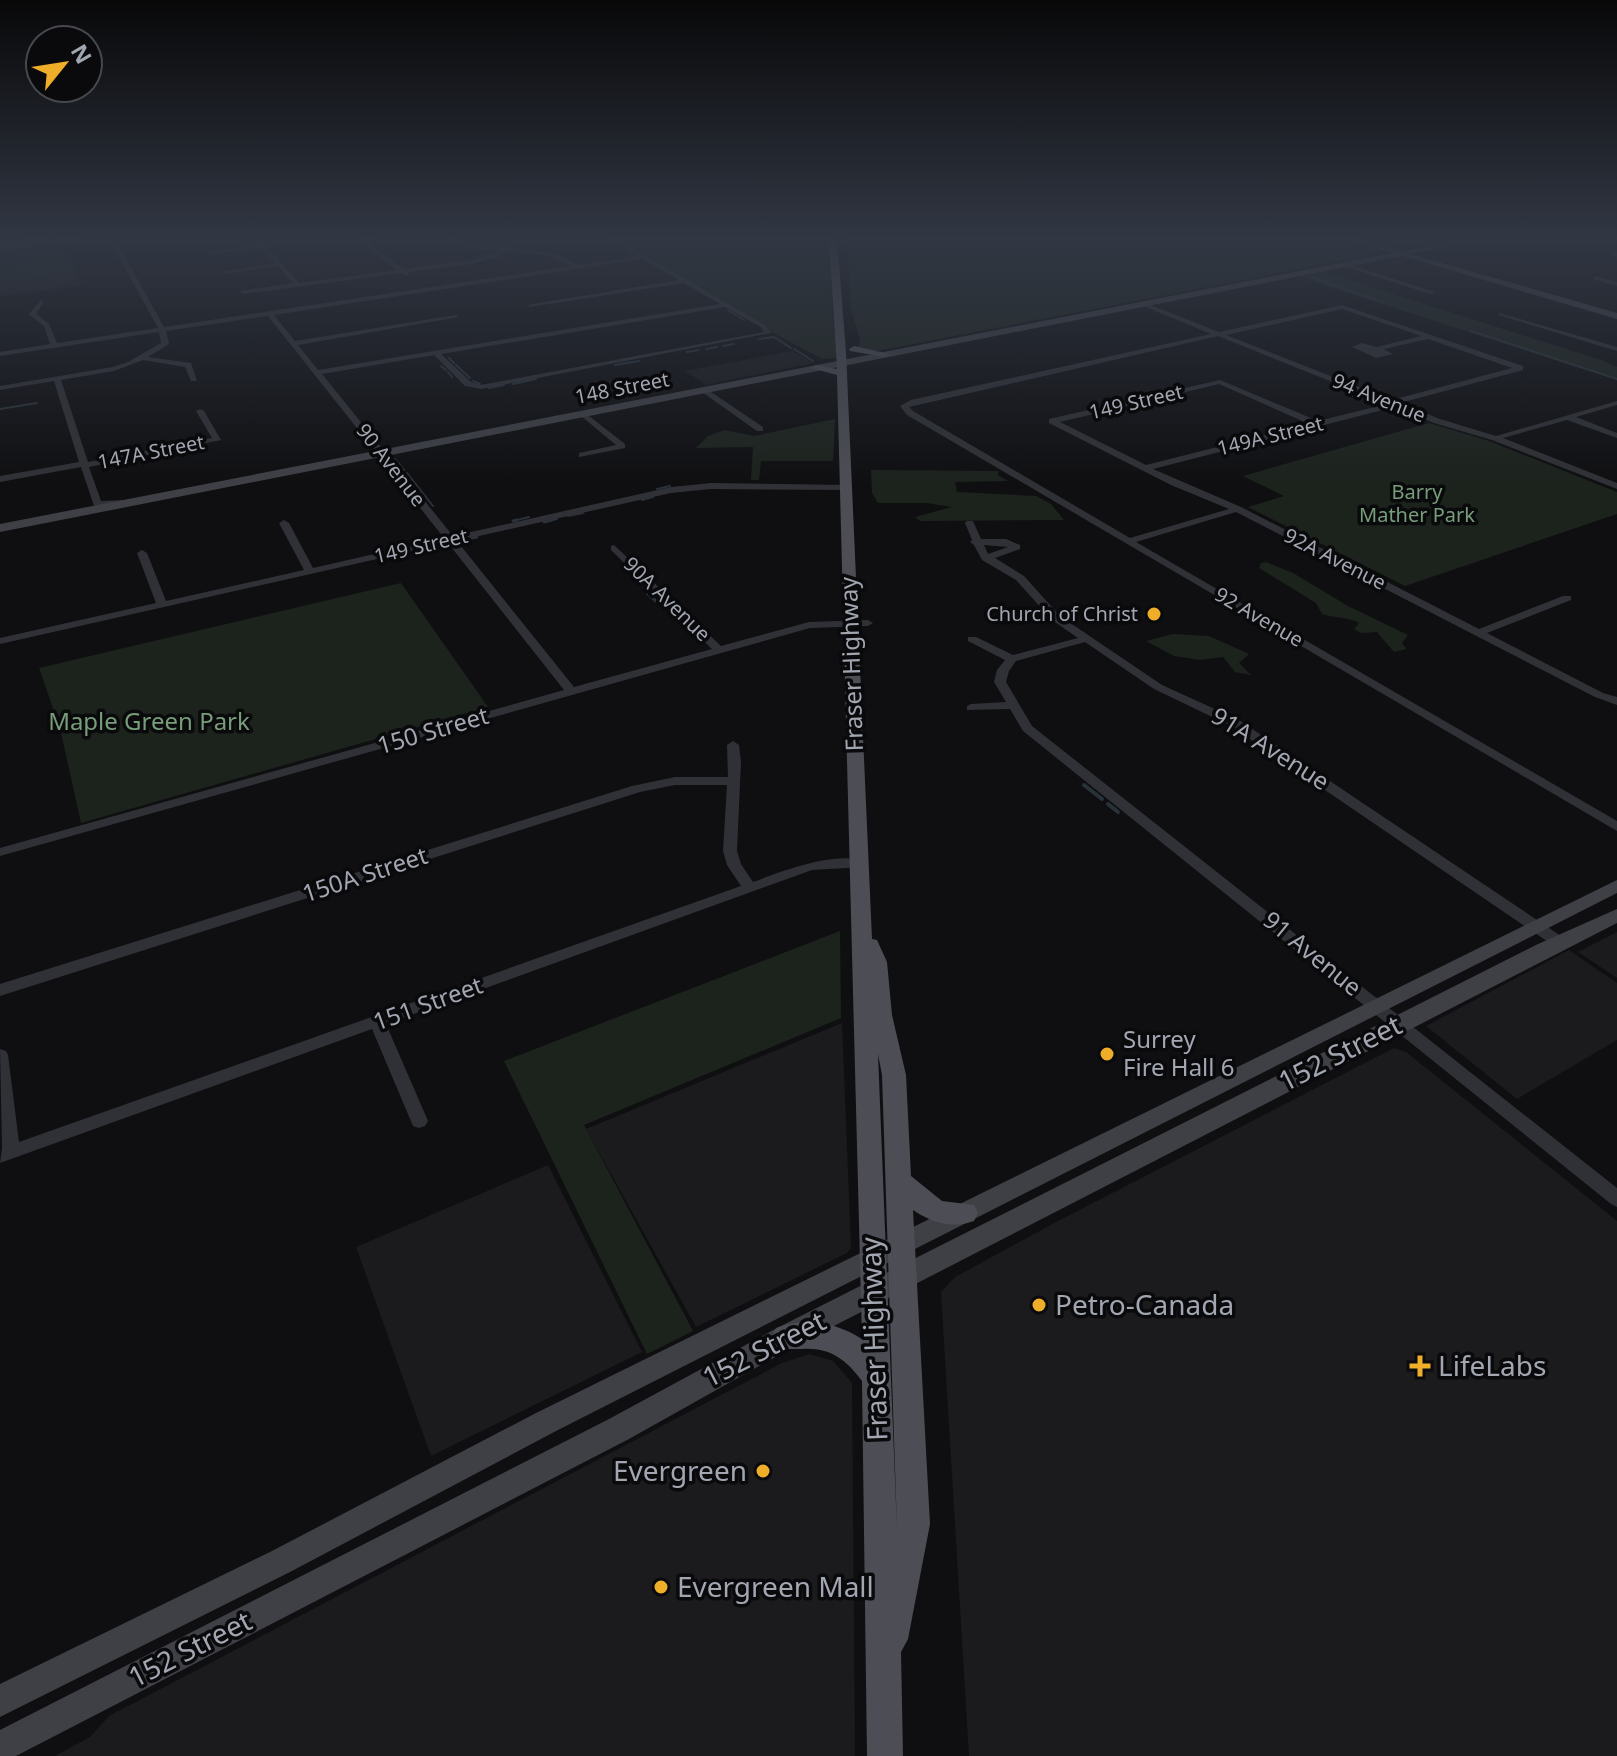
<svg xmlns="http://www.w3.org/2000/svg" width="1617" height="1756" viewBox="0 0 1617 1756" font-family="'Noto Sans',sans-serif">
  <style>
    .built { fill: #1b1b1e }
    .green { fill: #1c231d }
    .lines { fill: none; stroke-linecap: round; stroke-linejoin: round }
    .stream-far2 { stroke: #293239; stroke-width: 2 }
    .stream-far1 { stroke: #293239; stroke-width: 3 }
    .stream { stroke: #293239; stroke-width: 4 }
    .street { fill: #303136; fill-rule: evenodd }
    .secondary { fill: #3f4046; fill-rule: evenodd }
    .primary { fill: #4d4e55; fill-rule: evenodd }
    .poi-dot { fill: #eeae2a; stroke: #0a0a0c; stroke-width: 3 }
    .labels { text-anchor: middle; stroke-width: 7; stroke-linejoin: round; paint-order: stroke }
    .far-street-label { font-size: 20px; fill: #a1a6b1; stroke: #0a0a0c }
    .far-park-label { font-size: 20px; fill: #779d7a; stroke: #0a0a0c }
    .far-poi-label { font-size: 20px; fill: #a1a6b1; stroke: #0a0a0c; text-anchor: end }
    .street-label { font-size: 24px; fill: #a1a6b1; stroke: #0a0a0c }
    .park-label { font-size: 24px; fill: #779d7a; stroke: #0a0a0c }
    .poi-label { font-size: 24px; fill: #a1a6b1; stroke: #0a0a0c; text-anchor: start }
    .near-street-label { font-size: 28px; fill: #a1a6b1; stroke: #0a0a0c }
    .near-poi-label { font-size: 28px; fill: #a1a6b1; stroke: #0a0a0c; text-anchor: start }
  </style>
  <rect width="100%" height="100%" fill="#0f0f11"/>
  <!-- built -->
  <path class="built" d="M63 243 82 285 0 296V250Z
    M793 351 813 363 706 385 685 371Z
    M1617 932V978L1578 952Z
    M1569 950 1617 983V1040L1517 1099 1426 1026Z
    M842 1023 851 1248 847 1253 696 1327 586 1129Z
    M1394 1048 1406 1052 1617 1221V1756H969L941 1292 955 1277 1058 1221Z
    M548 1165 642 1352 431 1456 356 1247Z
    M809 1354 833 1361 852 1383 855 1756H55L90 1737 109 1716 782 1363Z"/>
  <!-- green -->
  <path class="green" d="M616 239H831L832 310 837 358 822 359 772 332Z
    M847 239H1346L1388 252 872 352 858 348 860 340 851 310Z
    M61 252 75 273 0 282V268L27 264 26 256Z
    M1324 272 1601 360 1617 367V380L1299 277Z
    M835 419 833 461H761L759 480H751L753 447 696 448 708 436 725 430 754 436Z
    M1429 423 1486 440 1617 492V514L1405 586 1248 507 1284 496 1243 476Z
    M871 470 998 471V475L1008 481 955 482 957 492 1036 496 1051 504 1064 520 920 521 915 517 952 507 927 503H878L872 493Z
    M1266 562 1293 573 1348 606 1408 635 1402 643 1406 649 1394 652 1377 632 1361 633 1354 629 1359 623C1349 617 1333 618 1322 614L1316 603 1259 568 1261 563Z
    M401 583 488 707 81 823 60 728 39 668Z
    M1173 634 1209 636 1249 654 1239 663 1251 675 1235 672 1223 657 1200 660 1174 656 1146 641Z
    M840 931 841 1018 584 1125 693 1331 647 1354 504 1061Z"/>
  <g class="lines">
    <!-- stream-far2 -->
    <path class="stream-far2" d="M1311 277 1385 303
      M728 310 736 315
      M738 316 744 320
      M1471 331 1617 379
      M759 339 774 337 791 348
      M723 346 734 344
      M706 349 717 347
      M794 349 813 361
      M687 352 699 350
      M449 358 454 363
      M456 365 470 378
      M615 365 639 361
      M441 366 446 370
      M448 372 452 377
      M473 381 480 384
      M513 384 536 379
      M489 388 504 385
      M0 409 37 403
      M371 429 377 437
      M395 459 404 470
      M407 473 433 506
      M657 489 670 486
      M642 500 653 497
      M568 516 583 513
      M513 521 529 517
      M544 522 557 519"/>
    <!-- stream-far1 -->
    <path class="stream-far1" d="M513 521 517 520
      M544 522 552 520
      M462 540 477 537
      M648 594 656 601"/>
    <!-- stream -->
    <path class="stream" d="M1084 785 1102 799
      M1108 804 1118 812"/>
    <!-- street -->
    <path class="street" d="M32 239H49L0 246V242Z
      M109 239H115L164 327 571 266 551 256 507 251 497 257 472 264 408 272 409 274 406 276 401 273 242 294 240 291 293 283 278 266 224 274 221 272 275 263 262 248 210 254 207 252 259 245 254 239H260L299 283 397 270 364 245 356 243 358 240 378 239V241L370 244 404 269 472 260 500 251 470 248 448 239C466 239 483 248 501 247 510 247 516 239 526 239L512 248 554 253 578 265 638 256 609 239H616L765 325 771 333 481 389 465 386 434 355 322 374 453 536 671 487 711 483 849 485V489L846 490 711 489 671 493 457 541 574 687 712 649 611 550V546L614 545 721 646 809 622 868 620 873 623 868 626 810 628 0 856V848L564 690 448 543 0 644V638L156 603 137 553 142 550 147 553 166 601 304 570 279 523 284 520 289 523 313 568 444 538 268 316 166 331 169 344 148 357 191 363 197 381H191L185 367 143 360 114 371 61 380 88 462 212 438 196 411 200 409 204 411 221 440 89 467 101 501 124 500 129 503 127 505 94 506 81 467 0 482V476L79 462 54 381 0 390V386L113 367 128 362 161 343 159 332 0 356V352L50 344 44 326 29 314 41 300 44 302 36 314 49 324 57 343 158 328ZM642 259 679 280 527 305 530 307 684 283 720 304 318 370 298 345 459 317 456 315 295 341 274 315ZM725 307 761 327 764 332 481 385 471 382 441 354Z
      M1612 252 1617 253V257L1610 255Z
      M1342 262 1434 292 1435 293 1430 294 1340 265Z
      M1595 276 1617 282V286L1593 279Z
      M1143 302 1219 332 1342 305 1523 366V370L1400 403 1440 419 1496 436 1617 401V405L1576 417 1617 433V438L1567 420 1503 438 1617 483V489L1492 440 1434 423 1394 407 1153 469 1241 507 1479 629 1563 596H1571V600L1487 633 1603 693 1617 697V705L1595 697 1236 512 1136 542 1617 821V831L907 415 900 406 911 400 1211 334 1141 305ZM1342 309 1421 336 1377 347 1362 343 1352 347 1376 358 1393 354 1384 349 1428 339 1512 368 1392 400 1226 335ZM1218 336 1387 404 1318 421 1220 380 1049 419V423L1171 485 1229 509 1130 538 913 411 909 407ZM1219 384 1309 424 1146 465 1060 422Z
      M1499 313 1617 347V351L1499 315Z
      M705 388 763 427V431H757L702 392V388Z
      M584 412 625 444V448L579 457V453L616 445 581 416 580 414Z
      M967 521H973L981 539H1006L1020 545V549L995 558 1024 576 1060 616 1162 685 1239 720 1564 938 1566 942 1564 946H1554L1231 726 1154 689 1085 642 1016 661 1009 671 1006 682 1032 726 1617 1188V1207L1611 1204 1023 731 1010 709 967 710V706L971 704 1006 702 994 682 997 670 1005 660 968 641V637H976L1013 655 1078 638 1052 620 1016 580 982 560 974 545 970 542 972 540 965 523ZM984 545 1008 547 988 554Z
      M733 741 739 745 741 762 737 851 741 864 753 882C777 873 845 847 866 864L864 867 812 870 386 1024 428 1121 425 1126 419 1128 413 1126 372 1029 0 1163 2 1148 0 1049 6 1051 8 1055 19 1142 741 886 727 865 723 851 727 785H675L640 792 0 996V984L632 786 675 777H728L727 745Z"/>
    <!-- secondary -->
    <path class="secondary" d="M62 239H84L0 250V246Z
      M1348 239H1359L1402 251 1480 239 1411 254 1617 313V319L1402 256 0 532V524L1392 253Z
      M1617 880V893L556 1431 290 1572 0 1717V1684L270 1552 536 1413Z
      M1617 909V923L795 1346 629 1439 16 1756H0V1730L609 1419 777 1328 1538 944Z"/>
    <!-- primary -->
    <path class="primary" d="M829 239H837L846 352 872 939 877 940 887 962 892 1015 906 1075 911 1176 942 1201 974 1205 978 1213 974 1221C953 1229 932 1223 913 1210L930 1524 908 1639 901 1652 903 1756H867L862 1381C846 1359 829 1347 802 1349 791 1349 786 1350 776 1346L772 1337 776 1328C804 1317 836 1322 862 1339L837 375 811 368 816 365 837 369ZM878 1054 882 1075 897 1529Z
      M854 346 890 354 885 357 850 351 849 349Z"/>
  </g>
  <!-- sky -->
  <linearGradient id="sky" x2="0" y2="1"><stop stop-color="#080809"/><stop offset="0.49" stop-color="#313743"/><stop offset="1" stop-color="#313743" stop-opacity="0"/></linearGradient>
  <rect width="1617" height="485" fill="url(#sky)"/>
  <!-- markers -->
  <g class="poi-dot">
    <circle cx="1154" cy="614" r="8"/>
    <circle cx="1107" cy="1054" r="8"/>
    <circle cx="1039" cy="1305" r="8"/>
    <path d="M1416 1354h8v8h8v8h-8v8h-8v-8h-8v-8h8z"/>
    <circle cx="763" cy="1471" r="8"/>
    <circle cx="661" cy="1587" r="8"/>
  </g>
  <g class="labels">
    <!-- far-street labels -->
    <g class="far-street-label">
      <text transform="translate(622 388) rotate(-11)" y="7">148 Street</text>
      <text transform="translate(1379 398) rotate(22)" y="7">94 Avenue</text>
      <text transform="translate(1136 402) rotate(-13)" y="7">149 Street</text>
      <text transform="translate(1270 436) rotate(-14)" y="7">149A Street</text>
      <text transform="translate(151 452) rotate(-11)" y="7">147A Street</text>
      <text transform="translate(391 465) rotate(52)" y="7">90 Avenue</text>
      <text transform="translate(421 546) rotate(-13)" y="7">149 Street</text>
      <text transform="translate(1335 559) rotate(27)" y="7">92A Avenue</text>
      <text transform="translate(667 599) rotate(44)" y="7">90A Avenue</text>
      <text transform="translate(1259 617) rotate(30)" y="7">92 Avenue</text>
    </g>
    <!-- far-park labels -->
    <g class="far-park-label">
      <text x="1417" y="499">Barry<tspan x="1417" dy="23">Mather Park</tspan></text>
    </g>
    <!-- far-poi labels -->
    <g class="far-poi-label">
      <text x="1138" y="621">Church of Christ</text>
    </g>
    <!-- street labels -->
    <g class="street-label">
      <text transform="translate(852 664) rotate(-92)" y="8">Fraser Highway</text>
      <text transform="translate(433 731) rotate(-16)" y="8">150 Street</text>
      <text transform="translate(1270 749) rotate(32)" y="8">91A Avenue</text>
      <text transform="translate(365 875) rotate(-18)" y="8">150A Street</text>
      <text transform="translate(1312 954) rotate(39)" y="8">91 Avenue</text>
      <text transform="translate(428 1004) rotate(-20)" y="8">151 Street</text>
    </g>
    <!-- park labels -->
    <g class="park-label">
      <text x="149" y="730">Maple Green Park</text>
    </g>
    <!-- poi labels -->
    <g class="poi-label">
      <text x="1123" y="1048">Surrey<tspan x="1123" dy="28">Fire Hall 6</tspan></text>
    </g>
    <!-- near-street labels -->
    <g class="near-street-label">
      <text transform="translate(1340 1053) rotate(-27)" y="10">152 Street</text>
      <text transform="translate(874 1339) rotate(-92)" y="10">Fraser Highway</text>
      <text transform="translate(764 1349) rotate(-27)" y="10">152 Street</text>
      <text transform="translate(190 1649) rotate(-27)" y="10">152 Street</text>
    </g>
    <!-- near-poi labels -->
    <g class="near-poi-label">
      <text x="1055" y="1315">Petro-Canada</text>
      <text x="1438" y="1376">LifeLabs</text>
      <text x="747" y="1481" text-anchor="end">Evergreen</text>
      <text x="677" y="1597">Evergreen Mall</text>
    </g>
  </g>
  <!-- north arrow -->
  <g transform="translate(64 64) rotate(60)"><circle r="38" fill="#0a0a0c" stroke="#46484e" stroke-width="2"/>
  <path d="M0-6L14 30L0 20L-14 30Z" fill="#eeae2a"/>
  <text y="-12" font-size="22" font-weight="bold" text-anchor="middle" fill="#a1a6b1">N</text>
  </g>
</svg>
